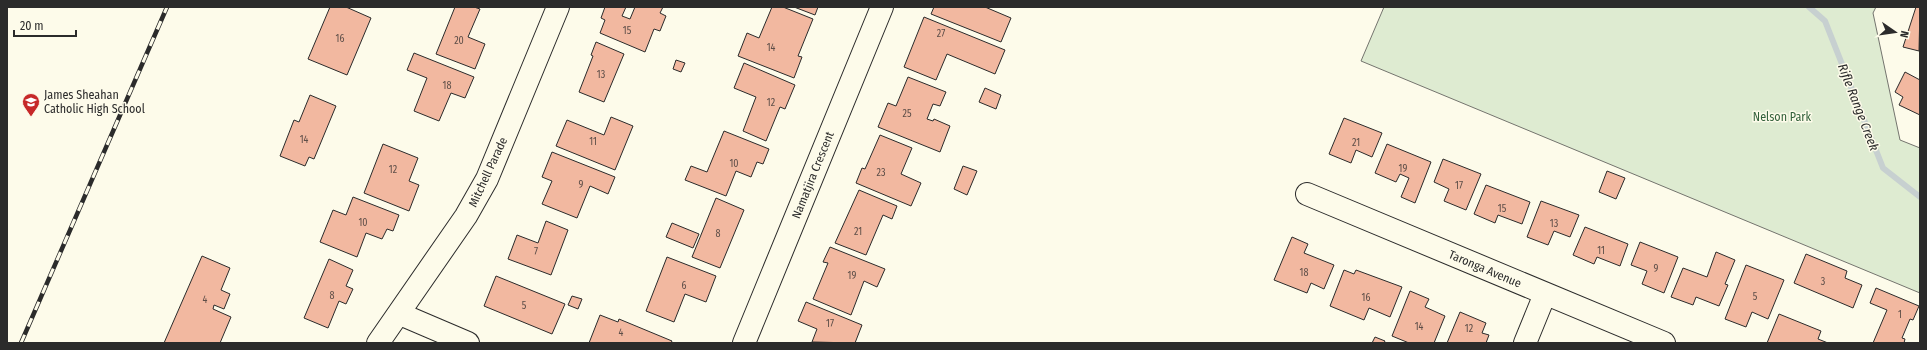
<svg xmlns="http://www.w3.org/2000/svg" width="1927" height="350" viewBox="0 0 1927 350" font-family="'Fira Sans Condensed',sans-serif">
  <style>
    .green { fill: #deebd1; stroke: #74746e }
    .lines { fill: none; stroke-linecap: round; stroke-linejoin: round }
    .stream { stroke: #c7d0d0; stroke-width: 6 }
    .building { fill: #f2b8a0; stroke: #2b2b2b }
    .minor-casing { stroke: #2b2b2b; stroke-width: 24 }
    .minor { stroke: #fdfbea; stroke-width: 22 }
    .rail-casing { stroke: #2b2b2b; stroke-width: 4.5 }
    .rail { stroke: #fdfbea; stroke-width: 3; stroke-dasharray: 9; stroke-linecap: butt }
    .labels { text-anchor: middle; stroke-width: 3; stroke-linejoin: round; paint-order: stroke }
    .number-label { font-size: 10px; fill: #5d4e48 }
    .poi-label { font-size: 12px; fill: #2b2b2b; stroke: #fdfbea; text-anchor: start }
    .park-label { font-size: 12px; fill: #34623c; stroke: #fdfbea }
    .street-label { font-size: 12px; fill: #2b2b2b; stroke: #fdfbea }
    .water-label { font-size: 13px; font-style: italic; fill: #2b2b2b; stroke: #fdfbea }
  </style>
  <rect width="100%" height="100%" fill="#fdfbea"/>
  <!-- green -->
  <path class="green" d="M1384 7H1876L1873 13 1900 140 1920 148V293L1361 61Z"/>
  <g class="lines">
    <!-- stream -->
    <path class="stream" d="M1809 7 1825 21 1883 168 1920 197"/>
  </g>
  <!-- building -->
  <path class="building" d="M330 7H346L371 18 347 75 308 59Z
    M455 7H474L480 9 468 37 485 44 475 69 436 54Z
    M605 7H626L622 16 630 19 635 7H663L660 13 666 16 660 31 654 29 645 52 600 33 605 20 601 18Z
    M772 7H783L813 19 798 56 802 57 794 78 738 56 747 33 759 38Z
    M794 7H818L815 15Z
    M934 7H985L1011 18 1001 42 931 14Z
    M1916 7H1920L1919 51 1903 47Z
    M924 17 1005 50 995 74 947 54 936 80 904 67Z
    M596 42 624 54 604 102 579 92 593 56 591 55Z
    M414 53 474 77 465 98 451 93 439 121 414 111 427 78 407 70Z
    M676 60 685 63 681 72 673 69Z
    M744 63 795 85 785 109 780 107 766 141 743 131 756 97 734 88Z
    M1905 72 1920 80V115L1899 105 1903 97 1895 92Z
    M908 77 946 92 940 106 933 104 927 119 933 121 934 119 950 126 940 152 878 127 888 103 896 106Z
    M985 88 1001 95 996 109 979 102Z
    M310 95 336 106 314 159 309 157 305 166 280 156 294 120 299 122Z
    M611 117 633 126 615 170 556 146 567 120 604 135Z
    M1344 118 1382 133 1372 157 1356 150 1351 163 1329 154Z
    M724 131 769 149 763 164 757 162 751 177 736 171 726 196 685 180 691 166 707 172Z
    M880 135 912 148 901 174 921 183 911 206 856 183 862 168 865 169Z
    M383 144 418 158 409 181 419 185 409 211 364 193Z
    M1387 144 1431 162 1415 203 1401 197 1409 178 1400 174 1396 182 1375 173Z
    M552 152 615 177 608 194 590 186 577 218 542 204 552 181 542 177Z
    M1443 159 1481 174 1466 210 1444 201 1449 189 1434 182Z
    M963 166 977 171 967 195 954 189Z
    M1607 171 1625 178 1616 199 1599 192Z
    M1486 185 1530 202 1522 224 1498 215 1495 223 1474 214Z
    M859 190 897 206 892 219 883 215 866 255 835 243Z
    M353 197 399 215 393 231 387 229 382 239 366 233 357 257 320 242 333 210 346 215Z
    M716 198 744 210 720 268 692 257Z
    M1541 201 1579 215 1570 237 1554 231 1548 245 1527 237Z
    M546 221 568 230 551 275 508 259 517 235 538 243Z
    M672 223 699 234 693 248 666 237Z
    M1585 227 1628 244 1620 266 1597 257 1594 264 1573 255Z
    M1292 237 1308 244 1304 253 1334 265 1324 289 1311 283 1307 293 1274 280Z
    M1640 242 1678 257 1664 293 1642 284 1647 271 1631 265Z
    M830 247 885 269 877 287 864 281 851 315 813 299 828 263 823 262Z
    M1716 252 1735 260 1725 284 1728 285 1719 306 1696 297 1693 305 1671 297 1683 268 1707 277Z
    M1806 254 1847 271 1845 278 1862 285 1853 308 1794 283Z
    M202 256 230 268 221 290 230 294 224 309 214 305 213 309 231 317 220 343H164Z
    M667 257 716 276 706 302 685 294 674 322 646 311Z
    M329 259 353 270 346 286 353 289 346 304 339 301 328 328 304 318Z
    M1746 265 1784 280 1768 319 1752 312 1746 327 1725 319Z
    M1344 270 1354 274 1356 270 1402 287 1390 317 1369 308 1364 320 1330 306Z
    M496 276 565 304 552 334 484 306Z
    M1876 288 1919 306 1913 320 1910 319 1902 338 1905 339 1904 343H1873L1887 310 1870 303Z
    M1410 291 1429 299 1425 307 1445 316 1434 343H1409L1392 336Z
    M572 296 582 299 578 309 568 305Z
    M806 302 862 325 855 343 812 342 817 329 798 321Z
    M1460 312 1486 323 1482 333 1489 335 1486 343H1447Z
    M1779 314 1821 331 1818 339 1828 343H1767Z
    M600 315 618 322 619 319 672 341 671 343H589Z
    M1375 337 1385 341 1384 343H1372Z"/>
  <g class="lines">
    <defs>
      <path id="minor" d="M1307 194 1664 343
        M400 314 468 343
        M378 343 466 216 487 179 558 7
        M744 343 882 7
        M1525 343 1545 294"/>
    </defs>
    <!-- minor casing -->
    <use href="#minor" class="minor-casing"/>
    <!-- minor -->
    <use href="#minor" class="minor"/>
    <defs>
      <path id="rail" d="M21 343 167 7"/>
    </defs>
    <!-- rail casing -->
    <use href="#rail" class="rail-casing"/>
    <!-- rail -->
    <use href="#rail" class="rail"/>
  </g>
  <!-- icons -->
  <defs>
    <symbol id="school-pin" viewBox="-11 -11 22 30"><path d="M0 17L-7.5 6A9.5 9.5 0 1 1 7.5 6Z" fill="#c62828" stroke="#fdfbea"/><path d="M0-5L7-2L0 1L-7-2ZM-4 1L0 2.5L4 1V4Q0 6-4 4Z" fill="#fff"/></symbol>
  </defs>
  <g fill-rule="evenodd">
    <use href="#school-pin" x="21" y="92" width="20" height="27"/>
  </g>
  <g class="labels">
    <!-- number labels -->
    <g class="number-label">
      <text x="627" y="34">15</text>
      <text x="941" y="37">27</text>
      <text x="340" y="42">16</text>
      <text x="459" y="44">20</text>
      <text x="771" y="51">14</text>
      <text x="601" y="78">13</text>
      <text x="447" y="89">18</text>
      <text x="771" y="106">12</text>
      <text x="907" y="117">25</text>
      <text x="304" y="143">14</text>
      <text x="593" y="145">11</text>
      <text x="1356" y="146">21</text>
      <text x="734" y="167">10</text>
      <text x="1403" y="172">19</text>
      <text x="393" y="173">12</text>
      <text x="881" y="176">23</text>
      <text x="581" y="188">9</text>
      <text x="1459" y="189">17</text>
      <text x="1502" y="212">15</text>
      <text x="363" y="226">10</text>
      <text x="1554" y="227">13</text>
      <text x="858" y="235">21</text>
      <text x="718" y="237">8</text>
      <text x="1601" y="254">11</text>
      <text x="536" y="255">7</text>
      <text x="1656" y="272">9</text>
      <text x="1304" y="276">18</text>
      <text x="852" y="279">19</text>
      <text x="1823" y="285">3</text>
      <text x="684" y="289">6</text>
      <text x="332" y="299">8</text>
      <text x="1755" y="300">5</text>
      <text x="1366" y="301">16</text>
      <text x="205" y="303">4</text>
      <text x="524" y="309">5</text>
      <text x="1900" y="318">1</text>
      <text x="830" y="327">17</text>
      <text x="1419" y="330">14</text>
      <text x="1469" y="332">12</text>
      <text x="621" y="336">4</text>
    </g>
    <!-- poi labels -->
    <g class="poi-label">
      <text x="44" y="99">James Sheahan<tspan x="44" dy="14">Catholic High School</tspan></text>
    </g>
    <!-- park labels -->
    <g class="park-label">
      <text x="1782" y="121">Nelson Park</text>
    </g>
    <!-- street labels -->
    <g class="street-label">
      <text transform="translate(488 172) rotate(-65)" y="4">Mitchell Parade</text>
      <text transform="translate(813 175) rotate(-68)" y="4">Namatjira Crescent</text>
      <text transform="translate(1485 269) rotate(23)" y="4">Taronga Avenue</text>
    </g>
    <!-- water labels -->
    <g class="water-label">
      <text transform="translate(1859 107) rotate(69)" y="5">Rifle Range Creek</text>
    </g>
  </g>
  <!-- border -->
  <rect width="1927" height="350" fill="none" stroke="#2b2b2b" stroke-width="16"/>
  <!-- north arrow -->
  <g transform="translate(1895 32) rotate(103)" stroke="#fdfbea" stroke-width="3" paint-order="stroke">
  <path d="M0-3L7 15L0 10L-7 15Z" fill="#2b2b2b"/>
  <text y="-6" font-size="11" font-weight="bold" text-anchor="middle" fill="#2b2b2b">N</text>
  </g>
  <!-- scale -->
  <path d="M14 30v6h62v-6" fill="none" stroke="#2b2b2b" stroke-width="2"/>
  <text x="20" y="30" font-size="12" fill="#2b2b2b" stroke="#fdfbea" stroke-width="3" paint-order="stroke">20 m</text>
</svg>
